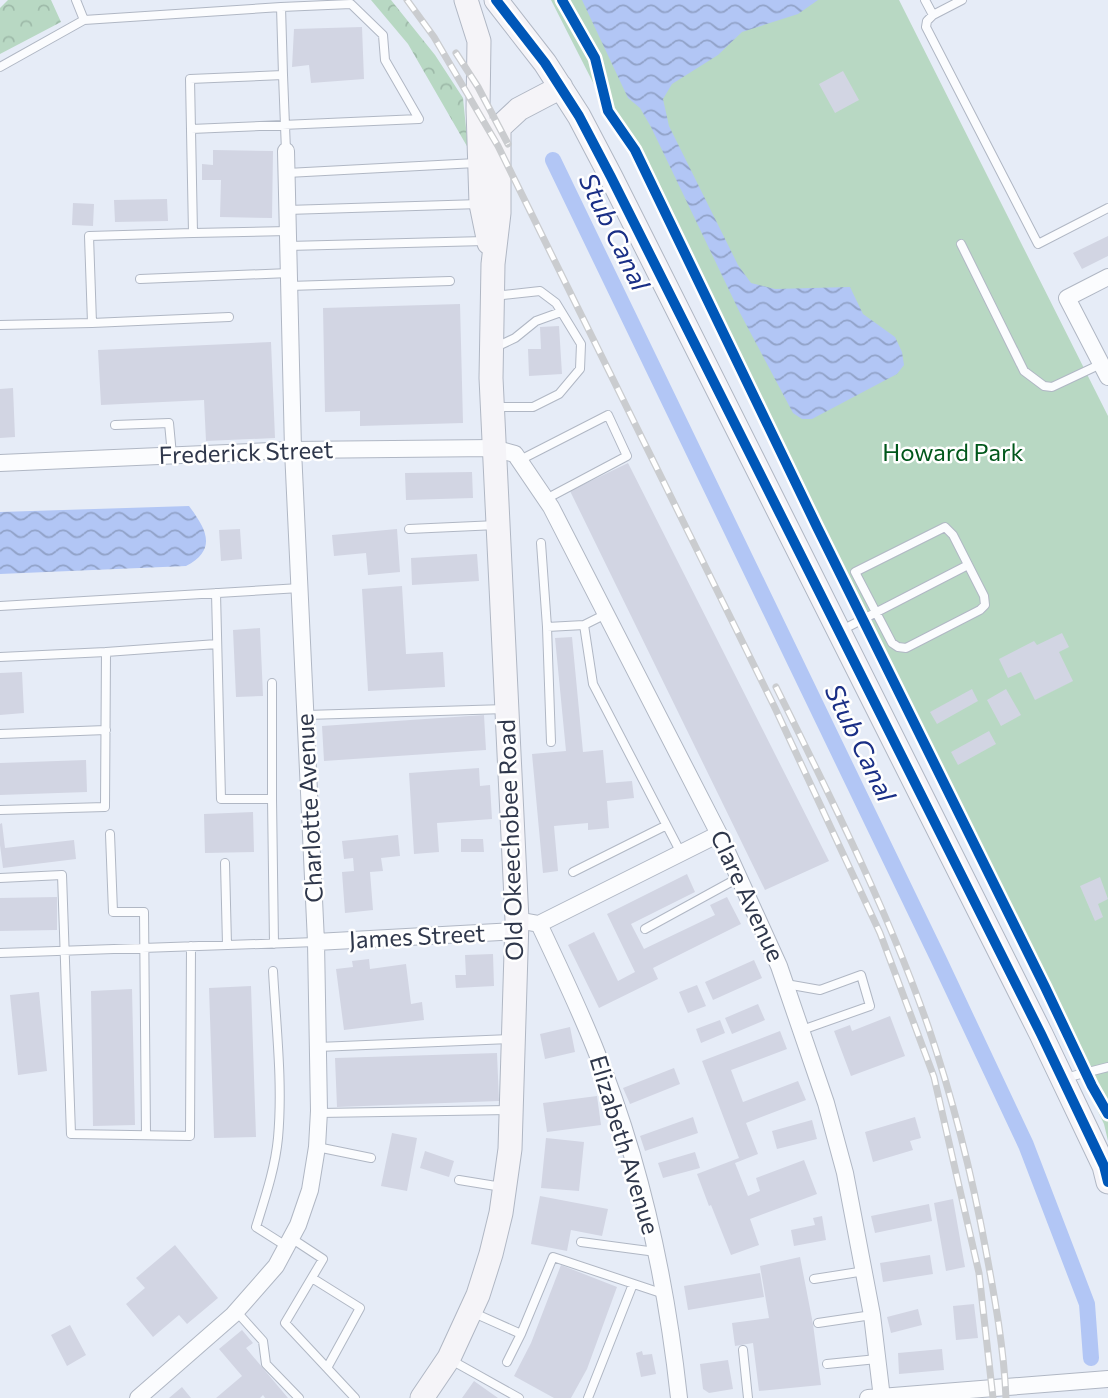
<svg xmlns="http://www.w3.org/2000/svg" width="1108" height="1398" viewBox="0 0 1108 1398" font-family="Commissioner,sans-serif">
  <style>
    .forest { fill: url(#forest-crowns) }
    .park { fill: #b8d8c3 }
    .water { fill: url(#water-waves) }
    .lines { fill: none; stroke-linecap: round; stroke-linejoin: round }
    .canal { stroke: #b2c6f5; stroke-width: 16 }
    .building { fill: #d2d5e3 }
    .lane-casing { stroke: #b0b7c4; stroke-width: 10 }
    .street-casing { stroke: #b0b7c4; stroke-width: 18 }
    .secondary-casing { stroke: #b0b7c4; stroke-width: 25 }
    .lane { stroke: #fbfcfe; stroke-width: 8 }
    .street { stroke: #fbfcfe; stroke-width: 16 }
    .secondary { stroke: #f5f4f8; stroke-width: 23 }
    .rail-casing { stroke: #cacccf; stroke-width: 7 }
    .rail { stroke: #fff; stroke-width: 4.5; stroke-dasharray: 13; stroke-linecap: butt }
    .cycleway-casing { stroke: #fff; stroke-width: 15 }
    .cycleway { stroke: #0057b8; stroke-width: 10 }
    .labels { text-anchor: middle; stroke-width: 5; stroke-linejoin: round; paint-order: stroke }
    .street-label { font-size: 24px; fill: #2f374b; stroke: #fff }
    .park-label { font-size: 24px; fill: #00571b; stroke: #fff }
    .water-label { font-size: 26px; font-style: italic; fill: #1a2f86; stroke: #fff }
  </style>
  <defs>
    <pattern id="forest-crowns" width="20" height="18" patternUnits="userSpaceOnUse" patternTransform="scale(1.75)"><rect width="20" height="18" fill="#b8d8c3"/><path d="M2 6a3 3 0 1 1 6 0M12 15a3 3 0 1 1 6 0" fill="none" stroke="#9ebaa9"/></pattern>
    <pattern id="water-waves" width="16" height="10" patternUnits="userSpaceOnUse" patternTransform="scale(1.75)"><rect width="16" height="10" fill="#b2c6f5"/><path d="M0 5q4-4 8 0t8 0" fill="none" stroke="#91a2c8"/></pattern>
  </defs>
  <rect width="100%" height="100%" fill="#e6ecf7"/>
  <!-- forest -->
  <path class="forest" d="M8 0H51L61 22 0 54V8Z
    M371 0H391L435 55 463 98 468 148 408 44Z"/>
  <!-- park -->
  <path class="park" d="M551 0H899L1108 416V1141L1104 1124 772 434Z"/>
  <!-- water -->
  <path class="water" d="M582 0H818L798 14 742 32 718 55 672 84 663 99 669 126 738 265 751 283 775 289 850 287 863 314 895 337 902 352 904 365 897 374 812 419H802L793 413 740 313 651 127 640 108 628 98Z
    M189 506C206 529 218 549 186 566L0 574V512Z"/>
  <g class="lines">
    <!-- canal -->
    <path class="canal" d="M553 160 938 958 1026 1145 1087 1304 1091 1358"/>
  </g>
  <!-- building -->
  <path class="building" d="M362 27 364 79 311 83 309 65 292 67 294 29Z
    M843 71 859 100 835 113 819 84Z
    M213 150 273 151 272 218 220 217 221 180H202V164L213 165Z
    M167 199 168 221 115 222 114 200Z
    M73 203 94 204 93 226 72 225Z
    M1108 236V256L1082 269 1073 253Z
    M460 304 463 423 360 426V411L325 412 323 308Z
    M559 326 562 374 529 376 528 349H541L540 327Z
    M271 342 275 438 206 441 204 400 101 405 98 350Z
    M13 388 15 437 0 438V389Z
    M628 463 829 861 765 890 570 491Z
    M472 472 473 498 406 500 405 473Z
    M240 529 242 559 221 561 219 530Z
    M397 529 400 572 368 575 366 553 334 556 332 535Z
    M477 554 479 581 412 585 411 558Z
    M402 586 406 654 443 652 445 687 368 691 362 589Z
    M260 628 263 696 236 697 233 630Z
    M1062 633 1069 647 1059 652 1073 681 1035 700 1021 672 1008 678 999 659 1034 641 1037 645Z
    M572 637 583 752 603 750 606 783 632 781 634 798 607 801 609 828 588 830V823L554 826 558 871 543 873 532 754 566 751 555 638Z
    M22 672 24 713 0 715V673Z
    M972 689 978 701 937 724 930 712Z
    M1006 689 1021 715 1001 726 987 700Z
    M484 715 486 750 324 761 322 726Z
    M989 731 996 744 958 765 951 752Z
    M86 760 87 792 0 795V763Z
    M479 768 480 786 490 785 492 819 437 823 439 852 414 854 409 773Z
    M253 812 254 852 205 853 204 814Z
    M2 823 5 848 74 840 76 859 3 868 0 845V824Z
    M398 835 400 856 381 858 383 871 370 872 373 910 345 913 342 872 354 871 353 858 344 859 342 841Z
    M461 839H483L484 852H461Z
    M687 874 695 892 631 924 644 949 715 915 710 905 727 897 741 924 653 968 658 979 599 1008 568 945 594 932 618 981 635 972 607 914Z
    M1100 877 1108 899 1098 904 1103 917 1095 921 1080 886Z
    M57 897V930L0 931V898Z
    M493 954 494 986 456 988 455 975H466L465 955Z
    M369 959 370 969 406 964 411 1004 422 1002 424 1020 344 1030 336 969 353 967 352 961Z
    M754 960 762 978 713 1000 705 982Z
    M697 985 706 1006 688 1013 679 992Z
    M251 986 256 1137 214 1138 209 988Z
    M132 989 135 1125 93 1126 91 991Z
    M39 992 47 1071 18 1075 10 995Z
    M758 1004 765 1020 732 1034 725 1018Z
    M890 1016 905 1056 851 1076 834 1031 850 1025 852 1031Z
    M720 1020 725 1033 701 1043 696 1029Z
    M570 1027 575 1052 545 1059 540 1034Z
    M780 1031 787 1049 731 1070 743 1102 798 1081 806 1100 746 1123 758 1154 735 1163 748 1196 760 1191 756 1178 804 1160 817 1194 750 1219 759 1245 731 1255 711 1205 709 1206 697 1174 739 1158 702 1061Z
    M497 1053 499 1101 337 1107 335 1058Z
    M674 1068 680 1084 630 1104 623 1088Z
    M597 1096 601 1125 547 1132 543 1103Z
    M693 1117 698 1133 645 1151 640 1136Z
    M915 1117 921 1138 910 1141 913 1150 873 1162 865 1132Z
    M812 1120 817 1139 777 1149 772 1131Z
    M392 1133 417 1138 407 1191 381 1186Z
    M546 1138 584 1142 579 1191 541 1188Z
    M425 1151 454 1161 449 1177 420 1168Z
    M695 1152 700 1168 663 1178 658 1163Z
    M540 1196 608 1209 602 1236 571 1230 567 1251 531 1244Z
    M953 1199 965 1267 946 1271 934 1203Z
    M929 1204 932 1221 875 1233 871 1216Z
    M822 1216 826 1240 794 1246 791 1230 815 1225 813 1218Z
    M175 1245 218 1298 187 1324 179 1315 153 1337 126 1304 145 1288 136 1278Z
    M930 1255 933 1274 883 1282 880 1263Z
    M800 1257 813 1324 821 1385 759 1391 753 1343 735 1346 732 1323 769 1318 760 1266Z
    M561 1265 617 1287 587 1369 571 1398H554L514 1376 531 1343Z
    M760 1273 764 1297 688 1310 684 1286Z
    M974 1304 978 1338 956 1340 953 1306Z
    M918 1309 922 1325 891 1333 887 1317Z
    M70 1325 86 1355 67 1366 51 1335Z
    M242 1330 253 1343 246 1348 288 1398H265L263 1395 260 1398H216L242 1376 219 1349Z
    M942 1349 944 1370 899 1374 898 1353Z
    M642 1351 643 1355 652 1354 656 1374 641 1377 636 1353Z
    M728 1360 733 1389 709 1393 703 1389 700 1364Z
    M474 1381 498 1398H462Z
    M182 1387 191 1398H169Z"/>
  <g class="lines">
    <defs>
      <path id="lane" d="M925 0 933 15 962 0
        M933 15 927 21 926 27 1038 244 1108 208
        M84 20 281 7
        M0 67 84 20 76 0
        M191 129 419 119 385 60 383 35 351 4 281 7 283 75
        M286 151 283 75 190 79 193 233 288 231
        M287 173 476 163
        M287 210 480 204
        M193 233 89 236 92 323 229 317
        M961 244 1024 371 1044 386 1052 387 1101 364
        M288 246 485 241
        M140 279 289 273
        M289 286 450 281
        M494 296 540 291 556 303 581 344 580 369 559 394 533 407H495
        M0 325 92 323
        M494 348 515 338 536 321 561 312
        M115 425 169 423 172 455
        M520 460 608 415 627 456 546 499
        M945 527 953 535 984 596 985 605 980 610 906 648 898 647 892 643 855 572Z
        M409 529 497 525
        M541 543 547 627 584 625
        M216 593 221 799H272V683
        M0 606 300 588
        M606 614 584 625 593 684 681 853
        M547 627 551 742
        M840 631 968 565
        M0 657 106 652
        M306 715 506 709
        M0 734 106 730
        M272 799 274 944
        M0 810 105 807 106 652 217 644
        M110 834 113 912H144L146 1135
        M225 863 227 945
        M573 872 665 826
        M0 878 62 875 71 1134 190 1136 191 946
        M645 929 740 877
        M0 953 316 942
        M273 971C276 1026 283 1083 278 1138 275 1169 265 1198 256 1227L286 1246
        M786 984 820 990 861 975 870 1006 802 1030
        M318 1047 511 1039
        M1065 1078 1108 1067
        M319 1113 509 1110
        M317 1147 371 1158
        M459 1180 502 1187
        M291 1238 323 1259 285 1323 355 1398
        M581 1242 656 1252
        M312 1278 360 1308 327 1368
        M814 1279 865 1271
        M236 1311 263 1341 266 1364 299 1398
        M474 1313 521 1334 507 1362
        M818 1323 872 1315
        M521 1334 553 1257 664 1294
        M743 1350 748 1398
        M451 1360 519 1398
        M827 1364 877 1359
        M588 1398 633 1284"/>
      <path id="street" d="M1108 277 1067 298 1108 377
        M0 463 293 450 493 448 515 454 551 507 719 834 779 966 826 1103 845 1173 872 1315 882 1398
        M517 920 539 924C558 964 577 1004 594 1046 640 1158 666 1278 679 1398
        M539 924 719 834
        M316 942 517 931
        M138 1398 233 1315 276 1266 298 1225 310 1190 317 1147 319 1111 316 942 293 450 286 151
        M868 1398 1108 1379"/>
      <path id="secondary" d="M466 0 479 41 478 109 481 204 489 243
        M496 0 545 63 579 116 611 177 1041 1034 1104 1166 1108 1182
        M489 137 519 109 561 87
        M422 1398 449 1358 478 1295 491 1254 501 1213 510 1149 517 920 491 378 493 264 499 213V126"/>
    </defs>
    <!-- lane casing -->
    <use href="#lane" class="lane-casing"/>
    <!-- street casing -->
    <use href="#street" class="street-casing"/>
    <!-- secondary casing -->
    <use href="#secondary" class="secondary-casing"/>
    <!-- lane -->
    <use href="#lane" class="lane"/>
    <!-- street -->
    <use href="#street" class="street"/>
    <!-- secondary -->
    <use href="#secondary" class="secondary"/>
    <defs>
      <path id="rail" d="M407 0 434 37 498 146 775 708 880 933 934 1077 979 1273 993 1398
        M456 53 478 87 508 144
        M776 687C831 798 887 909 928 1026 953 1099 972 1175 986 1251 995 1299 1004 1349 1006 1398"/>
    </defs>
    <!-- rail casing -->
    <use href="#rail" class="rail-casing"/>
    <!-- rail -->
    <use href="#rail" class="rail"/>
    <defs>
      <path id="cycleway" d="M496 0 545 63 579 116 611 177 1041 1034 1104 1166 1108 1182
        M562 0 595 58 608 111 635 150 817 527 1045 987 1092 1086 1108 1114"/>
    </defs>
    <!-- cycleway casing -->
    <use href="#cycleway" class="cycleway-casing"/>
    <!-- cycleway -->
    <use href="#cycleway" class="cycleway"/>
  </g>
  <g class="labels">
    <!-- street labels -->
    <g class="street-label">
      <text transform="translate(246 453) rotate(-2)" y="8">Frederick Street</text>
      <text transform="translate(310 808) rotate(-93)" y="8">Charlotte Avenue</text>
      <text transform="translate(511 840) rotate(-92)" y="8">Old Okeechobee Road</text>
      <text transform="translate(747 896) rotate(65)" y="8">Clare Avenue</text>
      <text transform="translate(417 937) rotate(-3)" y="8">James Street</text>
      <text transform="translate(624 1145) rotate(73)" y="8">Elizabeth Avenue</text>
    </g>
    <!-- park labels -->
    <g class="park-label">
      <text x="953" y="461">Howard Park</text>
    </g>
    <!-- water labels -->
    <g class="water-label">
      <text transform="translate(614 232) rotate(64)" y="9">Stub Canal</text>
      <text transform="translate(860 743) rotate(64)" y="9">Stub Canal</text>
    </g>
  </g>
</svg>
